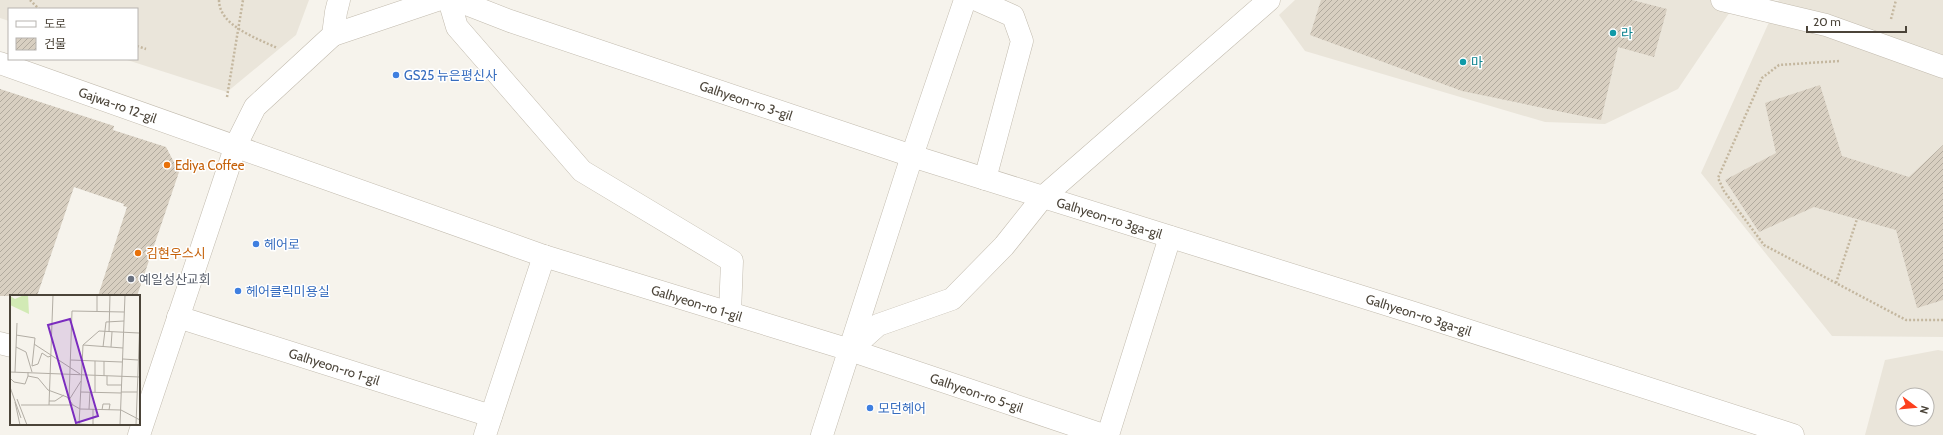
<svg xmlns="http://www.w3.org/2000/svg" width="1943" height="435" viewBox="0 0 1943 435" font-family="Cabin,'Noto Sans KR',sans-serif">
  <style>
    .residential { fill: #eae5da; fill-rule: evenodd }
    .building { fill: url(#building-hatch) }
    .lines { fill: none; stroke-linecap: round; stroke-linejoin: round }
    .minor-casing { stroke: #c2bbae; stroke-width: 23 }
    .path { stroke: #c4b79f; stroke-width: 2.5; stroke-dasharray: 2 2; stroke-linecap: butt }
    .minor { stroke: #fff; stroke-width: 22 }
    .culture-dot { fill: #0f9aa8; stroke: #fff; stroke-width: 1.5 }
    .shop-dot { fill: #3f7fe0; stroke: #fff; stroke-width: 1.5 }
    .food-dot { fill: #e8710a; stroke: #fff; stroke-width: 1.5 }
    .worship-dot { fill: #6b7280; stroke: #fff; stroke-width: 1.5 }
    .labels { text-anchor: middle; stroke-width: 3; stroke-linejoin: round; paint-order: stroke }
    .culture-label { font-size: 13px; fill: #0d838f; stroke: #fff; text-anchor: start }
    .shop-label { font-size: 13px; fill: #366cbe; stroke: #fff; text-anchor: start }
    .street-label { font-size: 13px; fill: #4b4439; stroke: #fff }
    .food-label { font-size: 13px; fill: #c56008; stroke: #fff; text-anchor: start }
    .worship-label { font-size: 13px; fill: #5b616d; stroke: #fff; text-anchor: start }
    .inset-road { fill: none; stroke: #b2ada4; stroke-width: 1 }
    .view { fill: #7b2cbf; fill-opacity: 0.15; stroke: #7b2cbf; stroke-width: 2 }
    .inset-edge { fill: none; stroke: #4b4439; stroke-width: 2 }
  </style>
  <defs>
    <pattern id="building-hatch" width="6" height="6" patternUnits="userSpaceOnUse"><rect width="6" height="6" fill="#d8cfc1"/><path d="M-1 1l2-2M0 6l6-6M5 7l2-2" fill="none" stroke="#b1aa9e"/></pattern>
  </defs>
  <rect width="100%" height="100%" fill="#f6f3ec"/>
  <!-- residential -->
  <path class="residential" d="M0 0H309L296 35 227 92 124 59H137V9H9V21L0 18Z
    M1295 0H1738L1678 89 1605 124 1545 122 1305 51 1279 15Z
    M1779 0H1943V337L1832 336 1701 173Z
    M1938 350 1943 351V435H1865L1885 360ZM1903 395H1927V419H1903Z"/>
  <!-- building -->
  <path class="building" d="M1321 0H1632L1667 9 1654 57 1618 47 1601 120 1462 91 1310 35Z
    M1820 85 1842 156 1909 177 1943 145V300L1917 308 1896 230 1814 207 1759 232 1725 180 1776 153 1765 103Z
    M0 89 114 126 113 130 166 147 179 172 137 296H98L127 207 123 206 124 204 74 187 37 296H0Z"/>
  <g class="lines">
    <defs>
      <g id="minor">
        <path d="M449 0 457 27 582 171 732 261 730 313"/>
        <path id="s1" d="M456 0 510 21 912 156 1414 313 1793 435"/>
        <path d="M977 0 1013 16 1022 41 985 179"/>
        <path d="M1722 0 1826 25 1943 67"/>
        <path d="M333 35 437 0"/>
        <path id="s2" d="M0 63 544 256 850 350 1103 435"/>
        <path id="s3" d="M178 317 491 416"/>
        <path d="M0 343 11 346"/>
        <path d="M850 350 878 325 952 299 1004 246 1043 197 1269 0"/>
        <path d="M139 435 236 145 255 107 333 35 336 12 339 0"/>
        <path d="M485 435 544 256"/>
        <path d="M822 435 912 156 965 0"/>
        <path d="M1108 435 1170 237"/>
      </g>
    </defs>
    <!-- minor casing -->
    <use href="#minor" class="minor-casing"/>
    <!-- path -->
    <path class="path" d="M30 0 39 9
      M219 0C219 26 257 38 277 48
      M1891 19 1896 0
      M137 46 146 49
      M1839 61 1779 65 1762 78 1718 178 1724 191 1764 245 1906 320H1943
      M227 97 243 0
      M1836 283 1857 219"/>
    <!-- minor -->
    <use href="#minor" class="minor"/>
  </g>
  <!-- markers -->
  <g class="culture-dot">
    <circle cx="1613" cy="33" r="4"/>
    <circle cx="1463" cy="62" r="4"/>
  </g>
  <g class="shop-dot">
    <circle cx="396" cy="75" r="4"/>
    <circle cx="256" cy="244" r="4"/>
    <circle cx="238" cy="291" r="4"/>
    <circle cx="870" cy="408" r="4"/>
  </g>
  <g class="food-dot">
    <circle cx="167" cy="165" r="4"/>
    <circle cx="138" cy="253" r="4"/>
  </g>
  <circle class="worship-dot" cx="131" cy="279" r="4"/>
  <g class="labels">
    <!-- culture labels -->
    <g class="culture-label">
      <text x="1621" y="38">라</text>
      <text x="1471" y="67">마</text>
    </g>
    <!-- shop labels -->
    <g class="shop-label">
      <text x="404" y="80">GS25 뉴은평신사</text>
      <text x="264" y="249">헤어로</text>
      <text x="246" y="296">헤어클릭미용실</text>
      <text x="878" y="413">모던헤어</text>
    </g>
    <!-- street labels -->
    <g class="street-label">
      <text dy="5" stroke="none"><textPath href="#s1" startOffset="307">Galhyeon-ro 3-gil</textPath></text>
      <text dy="5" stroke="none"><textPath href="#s2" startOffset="125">Gajwa-ro 12-gil</textPath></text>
      <text dy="5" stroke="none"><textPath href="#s1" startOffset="689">Galhyeon-ro 3ga-gil</textPath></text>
      <text dy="5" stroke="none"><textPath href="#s2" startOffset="737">Galhyeon-ro 1-gil</textPath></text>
      <text dy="5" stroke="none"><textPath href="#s1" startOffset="1013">Galhyeon-ro 3ga-gil</textPath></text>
      <text dy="5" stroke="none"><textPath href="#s3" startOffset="164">Galhyeon-ro 1-gil</textPath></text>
      <text dy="5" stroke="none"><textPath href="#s2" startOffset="1031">Galhyeon-ro 5-gil</textPath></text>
    </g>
    <!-- food labels -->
    <g class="food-label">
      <text x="175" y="170">Ediya Coffee</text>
      <text x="146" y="258">김현우스시</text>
    </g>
    <!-- worship labels -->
    <g class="worship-label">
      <text x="139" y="284">예일성산교회</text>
    </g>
  </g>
  <!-- overview -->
  <g transform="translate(10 295)">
    <rect width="130" height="130" fill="#f6f3ec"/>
    <path d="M14 0H18L19 19 0 10V1L5 4Z" fill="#d2eab5"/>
    <path class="inset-road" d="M87 17V0M99 37 100 0M6 40 25 43 22 71 28 69 32 58 38 62 41 61M24 49 70 79M73 50 113 53M6 52 16 57 22 77M93 52 96 27 114 26M101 52 102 37M113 64 128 65M61 65 112 67M0 77 130 82M5 77 7 28M18 77V81L28 83 38 95 57 102 63 110M94 81V66M97 81V90H112M0 83 4 87 15 89 18 81M71 86 59 105 62 16 114 17M0 92 11 123M71 97 111 98M85 97V66M111 97H127M7 104 17 130M39 106H45L54 100M5 107 10 130M11 110H63L70 114 111 115 130 125M39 110 43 0M79 114 80 97M92 115 93 109H100L99 115M69 129 88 130M83 129V114M69 130 73 50 89 36 129 38M110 130 115 0M126 130 130 23"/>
    <path class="view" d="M60 24 88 121 66 128 38 30Z"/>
    <rect width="130" height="130" class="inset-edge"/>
  </g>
  <!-- legend -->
  <rect x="8" y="8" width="130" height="52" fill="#ffffff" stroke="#b7b4b0"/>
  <rect x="16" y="21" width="20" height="6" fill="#ffffff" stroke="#b7b4b0"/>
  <text x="44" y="28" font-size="12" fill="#4b4439">도로</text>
  <rect x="16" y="38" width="20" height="12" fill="url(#building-hatch)" stroke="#b7b4b0"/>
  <text x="44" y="48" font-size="12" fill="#4b4439">건물</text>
  <!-- north arrow -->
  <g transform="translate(1915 407) rotate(106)"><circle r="19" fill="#ffffff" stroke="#b7b4b0"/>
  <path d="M0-3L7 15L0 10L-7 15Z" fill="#fc3f1d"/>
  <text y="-6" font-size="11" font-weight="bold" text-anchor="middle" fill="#4b4439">N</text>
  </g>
  <!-- scale -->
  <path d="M1807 26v6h99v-6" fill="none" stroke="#4b4439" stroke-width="2"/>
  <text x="1813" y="26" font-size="12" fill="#4b4439" stroke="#ffffff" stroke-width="3" paint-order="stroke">20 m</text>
</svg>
